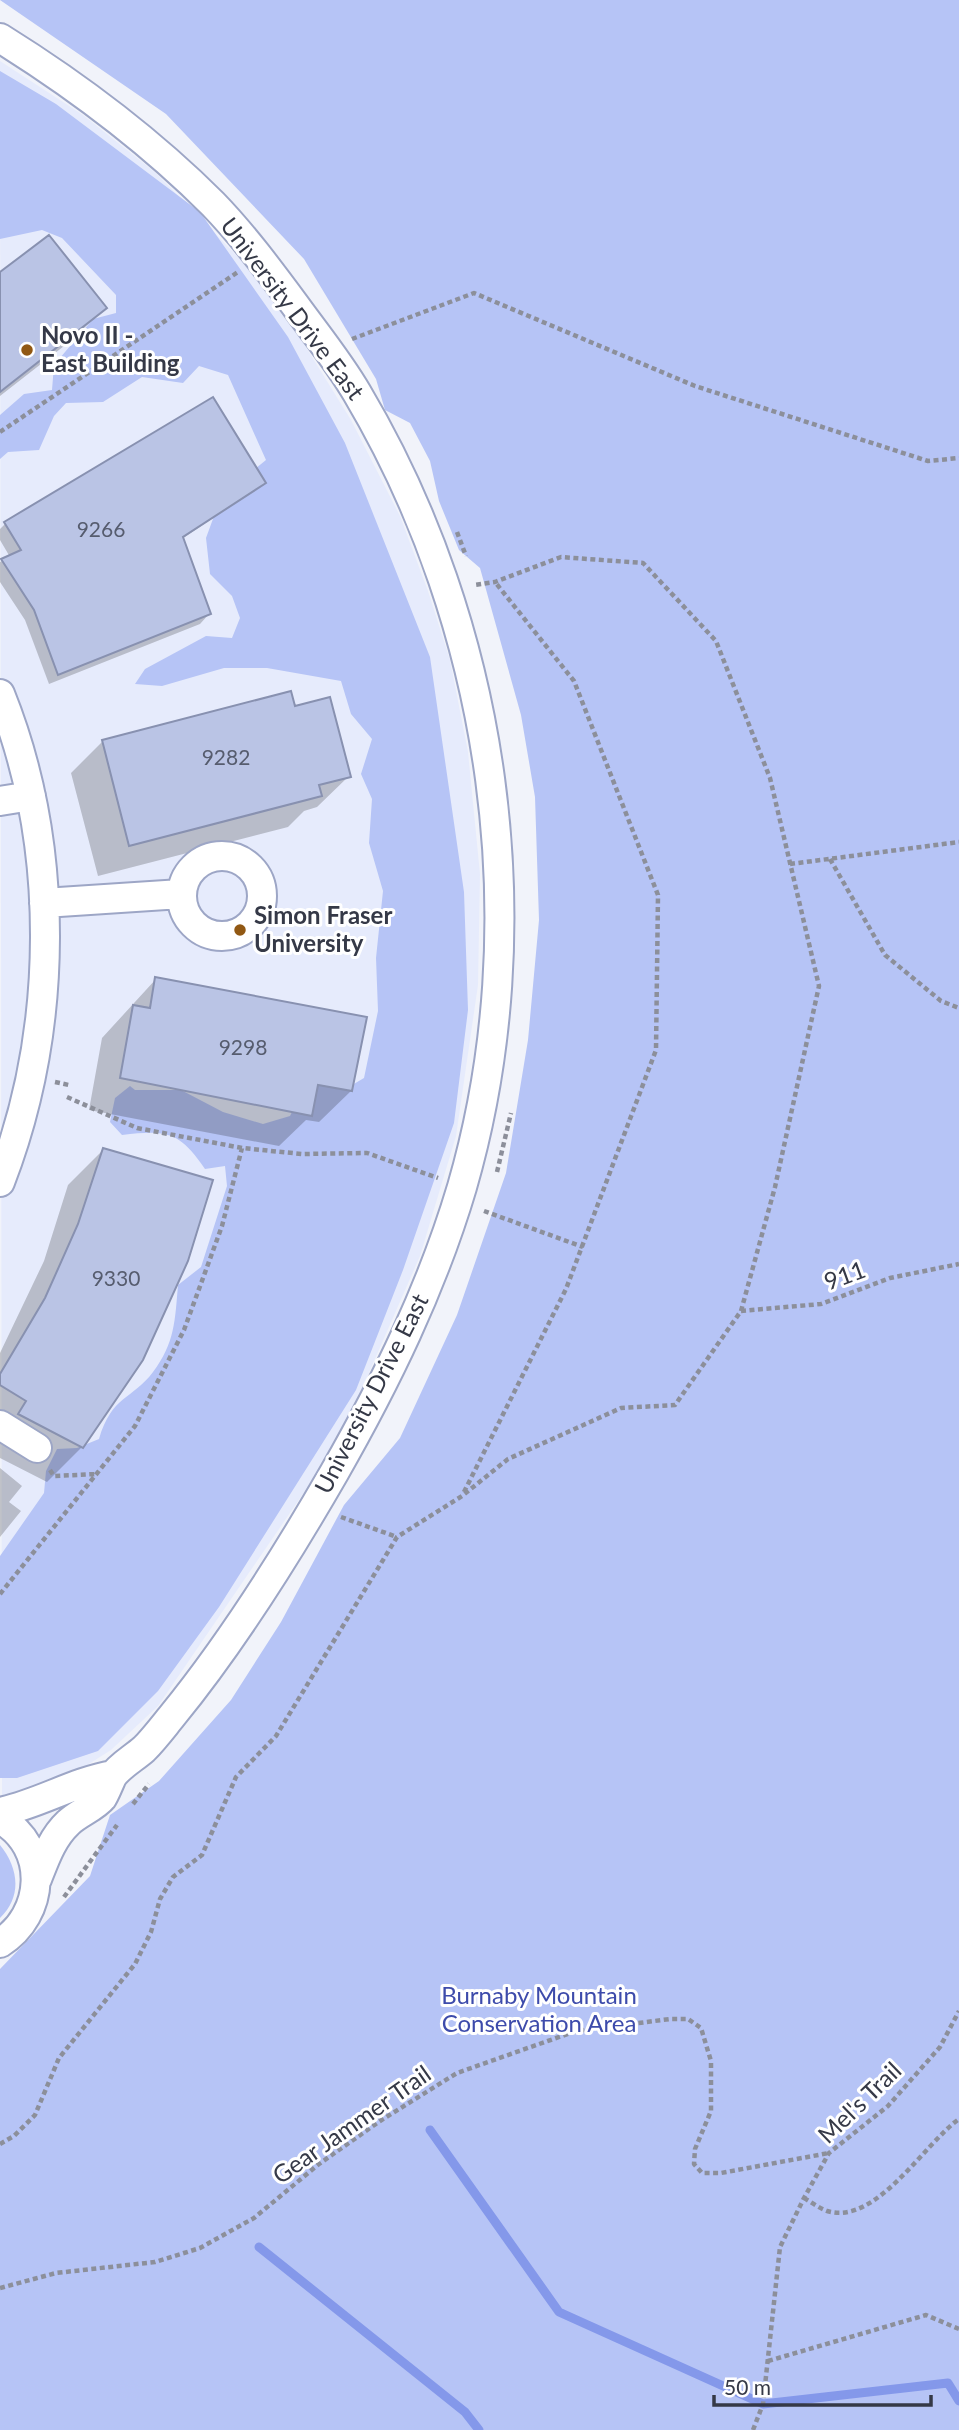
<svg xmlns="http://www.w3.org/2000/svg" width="959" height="2430" viewBox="0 0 959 2430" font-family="Lato,sans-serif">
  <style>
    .built { fill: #e6ebfc }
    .green { fill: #b6c4f6 }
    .shadow { fill: #0003 }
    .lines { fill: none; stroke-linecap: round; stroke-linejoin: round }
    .stream { stroke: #8498ea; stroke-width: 9 }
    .building { fill: #bac4e5; stroke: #8891b0; stroke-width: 2 }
    .minor-casing { stroke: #9da6c6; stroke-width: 32 }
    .path { stroke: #8c8f9a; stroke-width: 4.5; stroke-dasharray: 5 3.5; stroke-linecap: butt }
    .minor { stroke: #fff; stroke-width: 28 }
    .poi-dot { fill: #915813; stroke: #fff; stroke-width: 2.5 }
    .labels { text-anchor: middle; stroke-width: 6; stroke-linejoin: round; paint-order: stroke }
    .number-label { font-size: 21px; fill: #565c6e }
    .street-label { font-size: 24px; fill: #353947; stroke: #fff }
    .poi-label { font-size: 24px; font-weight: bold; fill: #353947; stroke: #fff; text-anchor: start }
    .park-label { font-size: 24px; fill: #3d4bab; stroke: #fff }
  </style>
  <rect width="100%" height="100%" fill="#f1f3fa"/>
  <!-- built -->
  <path class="built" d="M0 61 83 115 156 173 243 262 304 344 351 420 400 516 428 591 450 660 468 752 480 874 478 985 456 1136 420 1256 350 1416 307 1488 158 1706 111 1750 70 1776 27 1794 2 1796Z"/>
  <!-- green -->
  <path class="green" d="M0 0H959V2430H0V1969L90 1876 110 1815 159 1781 231 1700 281 1622 344 1505 400 1438 457 1315 506 1173 528 1040 539 920 535 797 521 715 480 568 459 550 439 501 430 461 410 423 385 410 376 379 304 259 166 114Z
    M0 71 56 104 200 212 288 337 345 443 430 657 464 892 468 1010 454 1123 403 1270 356 1390 219 1607 158 1691 98 1751 17 1778H0V1556L44 1493 46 1471 57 1449 77 1448 99 1439C112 1395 132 1400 153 1372 175 1343 175 1320 178 1285L201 1267 227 1186 225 1166 205 1169C179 1131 167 1130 122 1135L110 1122 115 1098 130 1086 135 1090H181L223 1112 263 1124 290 1116 303 1090 325 1076 347 1088 364 1078 378 1011 376 958 383 891 369 843 372 799 361 774 372 739 351 714 341 681 267 668H224L162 686 135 684 145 669 206 636 232 638 240 618 232 596 210 574 206 538 221 497 266 460 228 375 199 366 183 383 142 377 103 402 66 403 54 416 39 450 8 452 0 459V415L24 394 52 390 54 365 93 319 116 313V295L62 238 42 230 0 239Z
    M0 1845C18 1867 23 1896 0 1918Z"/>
  <!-- shadow -->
  <path class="shadow" d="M0 275 104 308 73 339 0 396Z
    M264 483 182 539 209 614 200 624 49 684 25 620 0 582V562L10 557 0 540V529L5 524Z
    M290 693 293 708 349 776 317 807 304 811 288 827 98 876 71 773 102 742Z
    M156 979 351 1091 319 1122 306 1120 279 1146 89 1110 102 1038Z
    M103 1150 82 1447 47 1482 0 1458V1353L44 1261 68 1185Z
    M0 1468 22 1486 9 1502 21 1511 0 1537Z"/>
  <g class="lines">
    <!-- stream -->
    <path class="stream" d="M430 2130 559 2312 763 2404 948 2383 959 2401
      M259 2247 465 2412 479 2430"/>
  </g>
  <!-- building -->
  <path class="building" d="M49 235 107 308 0 392V272Z
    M213 397 266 483 183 537 211 614 58 675 34 610 1 559 21 550 4 522Z
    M291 691 295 706 330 697 351 777 319 785 322 796 129 846 102 740Z
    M155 977 367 1017 352 1091 318 1085 312 1116 120 1078 133 1005 150 1008Z
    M103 1148 213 1180 188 1261 143 1360 83 1448 18 1414 26 1401 0 1385V1374L45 1298 78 1224Z"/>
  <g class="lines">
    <defs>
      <path id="minor" d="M0 38C77 86 149 140 213 204 243 235 269 270 295 305 316 334 339 362 357 393 496 627 538 925 462 1187 432 1288 386 1382 334 1473 288 1553 230 1645 172 1716 163 1727 154 1739 144 1749 134 1758 119 1766 112 1777 111 1779 104 1796 103 1797 94 1808 78 1813 68 1823 52 1838 45 1859 37 1879
        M0 694C61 846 59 1029 0 1182
        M0 801 31 796
        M182 896a40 40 0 1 1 80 0a40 40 0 1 1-80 0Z
        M44 903 181 894
        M0 1425 37 1448
        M0 1812C39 1804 73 1782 113 1775
        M0 1819C50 1847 45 1915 0 1943"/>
    </defs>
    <!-- minor casing -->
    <use href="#minor" class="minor-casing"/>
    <!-- path -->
    <path class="path" d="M352 339 474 293 695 386 928 461 959 458
      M0 432 238 272
      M457 532 466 556
      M830 859 885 955 941 1001 959 1008
      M790 864 959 842
      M55 1082 69 1085
      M67 1097 137 1128 242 1148 302 1154 367 1153 438 1178
      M497 1172 511 1113
      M484 1211 583 1247
      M741 1311 821 1304 890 1278 959 1264
      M50 1470 54 1476 97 1474
      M464 1492 566 1289 656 1050 658 895 574 681 495 582
      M341 1517 397 1537
      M0 1594 135 1426 184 1330 222 1226 242 1148
      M133 1804 149 1784
      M64 1897 117 1825
      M0 2144 14 2136 35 2115 59 2058 135 1964 151 1932 160 1899 173 1877 202 1855 236 1777 276 1736 397 1537 462 1496 508 1459 621 1408 675 1405 741 1311 775 1187 819 986 770 778 716 641 643 563 561 557 495 582 474 585
      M804 2198C811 2202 819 2208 827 2211 876 2226 924 2144 959 2119
      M0 2288 56 2273 155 2262 200 2248 254 2218 319 2164 380 2121 457 2073 576 2031 670 2019H688L701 2028 711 2061V2111L695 2149 694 2164 702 2173H721L829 2153
      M768 2361 926 2315 959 2329
      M753 2430 763 2404 780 2247 804 2198 829 2153 888 2106 940 2047 959 2011"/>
    <!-- minor -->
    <use href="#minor" class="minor"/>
  </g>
  <!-- markers -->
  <g class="poi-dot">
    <circle cx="27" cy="350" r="7"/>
    <circle cx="240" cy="930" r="7"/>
  </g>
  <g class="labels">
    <!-- number labels -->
    <g class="number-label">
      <text x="101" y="537">9266</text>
      <text x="226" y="765">9282</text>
      <text x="243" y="1055">9298</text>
      <text x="116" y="1286">9330</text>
    </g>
    <!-- street labels -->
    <g class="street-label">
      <text transform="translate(292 309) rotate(53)" y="8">University Drive East</text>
      <text transform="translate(845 1276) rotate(-20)" y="8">911</text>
      <text transform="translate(372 1394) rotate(-63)" y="8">University Drive East</text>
      <text transform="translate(860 2103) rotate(-44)" y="8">Mel's Trail</text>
      <text transform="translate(352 2125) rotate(-35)" y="8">Gear Jammer Trail</text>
    </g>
    <!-- poi labels -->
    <g class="poi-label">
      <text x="41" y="344">Novo II -<tspan x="41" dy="28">East Building</tspan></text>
      <text x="254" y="924">Simon Fraser<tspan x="254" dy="28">University</tspan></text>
    </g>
    <!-- park labels -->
    <g class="park-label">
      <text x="539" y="2004">Burnaby Mountain<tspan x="539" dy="28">Conservation Area</tspan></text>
    </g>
  </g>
  <!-- scale -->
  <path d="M714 2395v10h217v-10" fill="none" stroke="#353947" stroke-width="3.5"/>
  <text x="724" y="2395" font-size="21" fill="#353947" stroke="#ffffff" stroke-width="5" paint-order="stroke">50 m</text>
</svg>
